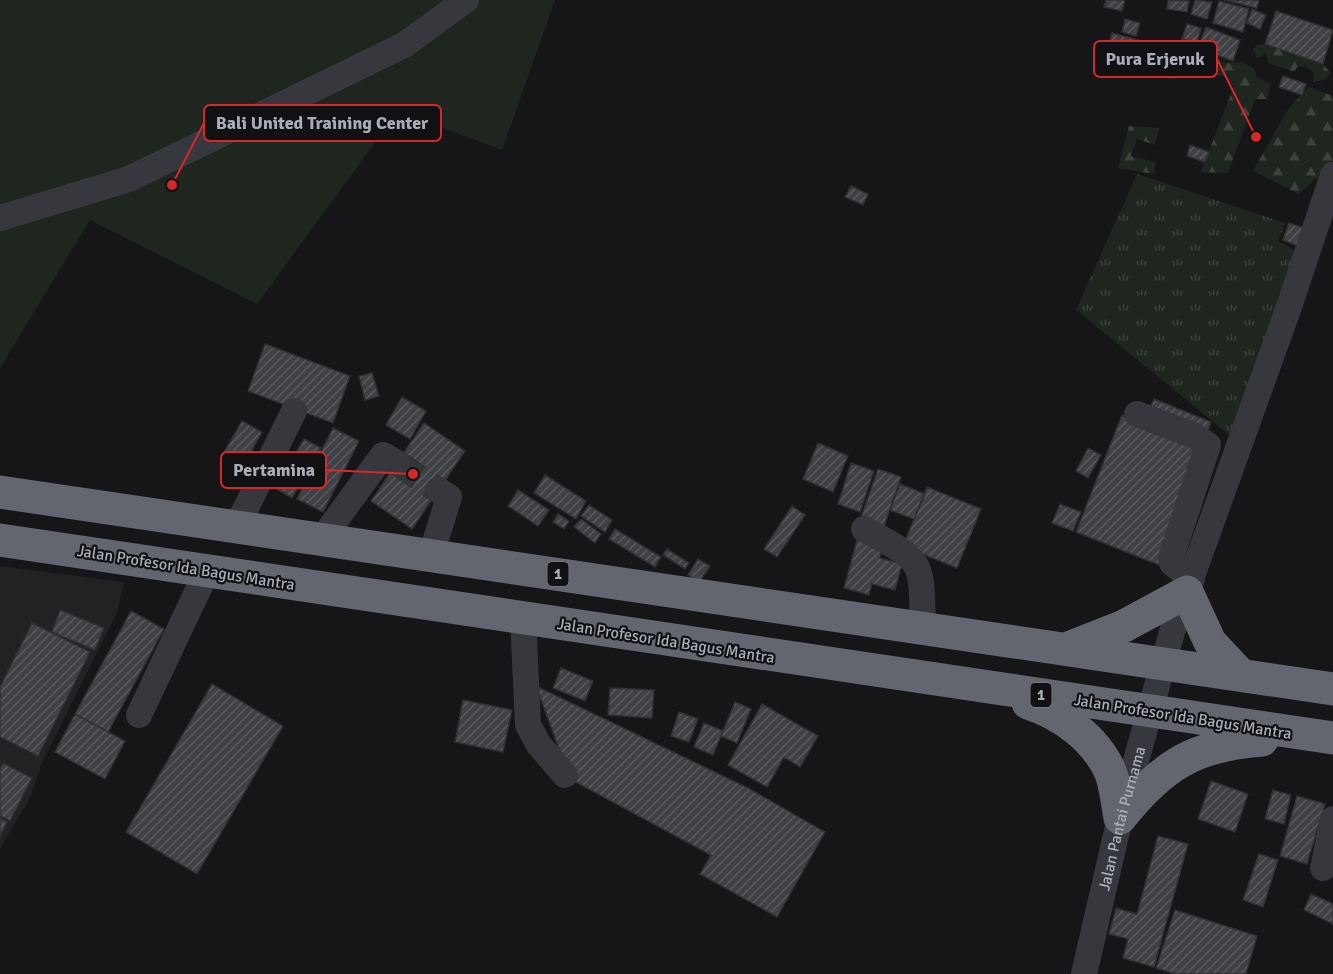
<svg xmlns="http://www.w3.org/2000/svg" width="1333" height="974" viewBox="0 0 1333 974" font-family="Signika,sans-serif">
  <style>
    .built { fill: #222225 }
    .grass { fill: url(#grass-tufts) }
    .forest { fill: url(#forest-firs) }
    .park { fill: #1e261f }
    .building { fill: url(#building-hatch); stroke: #303034; stroke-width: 1.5 }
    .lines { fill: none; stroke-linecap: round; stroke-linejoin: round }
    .minor-tunnel { stroke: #333438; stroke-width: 26; stroke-dasharray: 26 13; stroke-linecap: butt }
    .minor { stroke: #37383d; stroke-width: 26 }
    .highway { stroke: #63666e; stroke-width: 33 }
    .labels { text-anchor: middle; stroke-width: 4.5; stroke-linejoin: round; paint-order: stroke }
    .shield { fill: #111113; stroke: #7b7e86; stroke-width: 1.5 }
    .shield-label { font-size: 15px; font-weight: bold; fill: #a8adb8 }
    .street-label { font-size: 16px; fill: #a8adb8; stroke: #111113 }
    .leader { fill: none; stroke: #d62828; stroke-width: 2 }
    .callout-dot { fill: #d62828; stroke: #111113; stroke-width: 2 }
    .callout { fill: #111113; stroke: #d62828; stroke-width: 2 }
    .callout-label { font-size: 18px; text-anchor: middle; font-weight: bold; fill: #a8adb8 }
  </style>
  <defs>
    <pattern id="grass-tufts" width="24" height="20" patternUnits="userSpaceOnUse" patternTransform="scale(1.5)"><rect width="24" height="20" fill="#1e261f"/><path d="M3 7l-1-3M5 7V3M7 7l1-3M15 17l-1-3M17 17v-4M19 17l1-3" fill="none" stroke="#3c433d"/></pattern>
    <pattern id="forest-firs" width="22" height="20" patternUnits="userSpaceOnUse" patternTransform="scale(1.5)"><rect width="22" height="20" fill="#1e261f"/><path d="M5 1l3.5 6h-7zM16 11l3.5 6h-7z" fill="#3c433d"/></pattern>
    <pattern id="building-hatch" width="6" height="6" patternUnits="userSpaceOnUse" patternTransform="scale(1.5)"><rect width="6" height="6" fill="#404145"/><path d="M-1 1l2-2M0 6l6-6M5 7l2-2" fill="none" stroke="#595a5e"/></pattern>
  </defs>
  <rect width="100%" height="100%" fill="#161618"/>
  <!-- built -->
  <path class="built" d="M0 566 124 582 117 613 41 765 31 796 0 849Z"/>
  <!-- grass -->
  <path class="grass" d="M1137 174 1285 223 1278 241 1296 251 1232 437 1076 310Z"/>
  <!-- forest -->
  <path class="forest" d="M1265 44 1323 64 1331 73 1325 80 1313 82 1314 73 1306 67 1298 66 1294 72 1268 63 1266 54 1257 58 1253 49 1257 45Z
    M1190 51 1207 58 1228 63 1241 62 1254 68 1257 78 1271 83 1267 99H1255L1228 173 1201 172 1234 86 1223 76 1173 72Z
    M1309 87 1333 96V163L1299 194 1253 171 1288 109Z
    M1129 126 1159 128 1155 145 1137 139 1131 156 1156 162 1154 174 1118 168Z"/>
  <!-- park -->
  <path class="park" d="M0 0H555L502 150 398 111 257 304 90 220 0 368Z"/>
  <!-- building -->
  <path class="building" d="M1106 0H1125L1122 11 1104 7Z
    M1168 0 1189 1 1187 12 1167 9Z
    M1195 0 1212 2 1207 19 1191 14Z
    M1224 0H1259L1257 8Z
    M1219 1 1249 9 1243 32 1213 23Z
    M1252 9 1266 15 1260 29 1247 23Z
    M1276 11 1333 30 1323 64 1265 44Z
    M1125 19 1140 23 1136 36 1122 32Z
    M1187 24 1201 28 1197 43 1182 39Z
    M1206 27 1240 40 1233 61 1198 48Z
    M1112 33 1146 42 1142 58 1108 48Z
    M1170 50 1180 53 1173 78 1163 75Z
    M1283 76 1306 84 1302 95 1279 87Z
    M1190 145 1209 152 1205 162 1187 156Z
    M851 186 868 194 863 205 845 197Z
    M1289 223 1304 228 1298 246 1283 240Z
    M265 344 350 376 333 423 248 391Z
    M372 373 379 396 365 400 359 376Z
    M402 397 426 411 410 439 386 425Z
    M1154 399 1211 422 1206 436 1148 413Z
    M1122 415 1205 448 1159 565 1076 532Z
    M242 421 262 432 243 466 223 454Z
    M424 423 465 451 412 529 371 501Z
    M333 428 359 441 323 512 297 499Z
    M304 439 321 448 292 498 275 488Z
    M818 443 848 456 833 492 803 479Z
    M1088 448 1101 455 1088 478 1076 471Z
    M851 463 874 471 860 512 838 504Z
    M878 469 901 477 882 532 859 523Z
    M545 475 586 501 576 519 534 493Z
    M900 484 925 494 914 519 890 510Z
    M927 487 981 509 957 568 903 546Z
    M518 490 549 510 538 526 508 506Z
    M1060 504 1081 512 1073 531 1052 523Z
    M589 505 612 520 605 532 581 516Z
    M792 506 805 515 777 557 764 549Z
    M558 514 569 521 564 529 553 522Z
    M581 519 601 534 595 543 574 527Z
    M615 529 661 557 655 567 609 539Z
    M857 540 882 547 880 558 902 564 895 590 872 584 869 595 844 588Z
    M667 549 689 563 685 569 663 555Z
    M698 559 710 566 699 582 688 575Z
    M60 610 104 628 95 650 52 632Z
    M131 611 164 629 108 732 75 714Z
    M32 623 90 652 38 756 0 737V687Z
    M561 668 593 681 585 701 553 688Z
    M212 684 283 726 197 874 126 832Z
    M536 686 748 788 825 832 777 917 700 874 711 855 570 779Z
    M610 688 654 690 652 718 608 715Z
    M463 700 512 710 503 752 455 742Z
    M735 702 751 709 737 743 721 736Z
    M762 704 818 736 800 767 784 757 767 787 728 765Z
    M679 712 698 719 689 742 671 736Z
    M75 714 125 741 105 779 55 752Z
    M704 723 723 731 713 755 694 747Z
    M3 763 32 778 10 821 0 816V769Z
    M1211 781 1248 794 1235 832 1198 819Z
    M1273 790 1291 795 1284 824 1265 819Z
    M1297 796 1325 804 1307 864 1280 856Z
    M0 818 7 822 0 837Z
    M1158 836 1188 844 1154 967 1123 958 1128 939 1109 934 1116 908 1137 914Z
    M1259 854 1278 860 1263 907 1243 900Z
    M1311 894 1333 904V924L1304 910Z
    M1175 910 1257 936 1246 974H1175L1156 968Z"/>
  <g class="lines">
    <!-- minor-tunnel -->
    <path class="minor-tunnel" d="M397 463 438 490"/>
    <!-- minor -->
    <g class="minor">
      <path d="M0 218 129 179 404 45 466 0"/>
      <path d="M1137 414 1193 435 1208 445 1171 558 1172 563 1192 579"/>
      <path d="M237 526 294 411"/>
      <path d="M864 529C925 562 921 559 923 627"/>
      <path d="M322 539 383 455 397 463"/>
      <path d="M431 555 449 497 438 490"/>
      <path d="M523 618 528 725 539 745 565 775"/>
      <path d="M139 715 207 571"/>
      <path d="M1323 868 1333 819"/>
      <path id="s1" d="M1084 974 1120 818 1172 632 1290 304 1333 175"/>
    </g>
    <!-- highway -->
    <path class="highway" d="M0 492 1333 689
      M0 540 1333 738
      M1068 648 1124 626 1187 592 1210 642 1240 674
      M1028 703C1062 714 1095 738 1110 771 1116 785 1117 803 1120 818
      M1120 818C1162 765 1195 745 1262 740"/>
  </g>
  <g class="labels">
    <!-- shield labels -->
    <g class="shield">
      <rect x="547.5" y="562" width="21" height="24" rx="4.5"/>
      <rect x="1030.5" y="683" width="21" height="24" rx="4.5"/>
    </g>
    <g class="shield-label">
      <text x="558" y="579">1</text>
      <text x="1041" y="700">1</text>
    </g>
    <!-- street labels -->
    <g class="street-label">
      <text transform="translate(186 567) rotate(9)" y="6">Jalan Profesor Ida Bagus Mantra</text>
      <text transform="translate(666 640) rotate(9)" y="6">Jalan Profesor Ida Bagus Mantra</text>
      <text transform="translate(1183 716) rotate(9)" y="6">Jalan Profesor Ida Bagus Mantra</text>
      <text dy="6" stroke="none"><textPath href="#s1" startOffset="160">Jalan Pantai Purnama</textPath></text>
    </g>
  </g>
  <!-- callouts -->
  <path class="leader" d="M1256 137L1217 59M172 185L204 123M413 474L326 470"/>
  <g class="callout-dot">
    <circle cx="1256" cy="137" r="6"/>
    <circle cx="172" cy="185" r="6"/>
    <circle cx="413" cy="474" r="6"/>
  </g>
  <g class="callout">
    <rect x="1094" y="41" width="123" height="36" rx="6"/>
    <rect x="204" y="105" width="237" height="36" rx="6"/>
    <rect x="221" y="452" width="105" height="36" rx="6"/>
  </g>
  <g class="callout-label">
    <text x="1155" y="65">Pura Erjeruk</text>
    <text x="322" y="129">Bali United Training Center</text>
    <text x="274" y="476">Pertamina</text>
  </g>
</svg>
